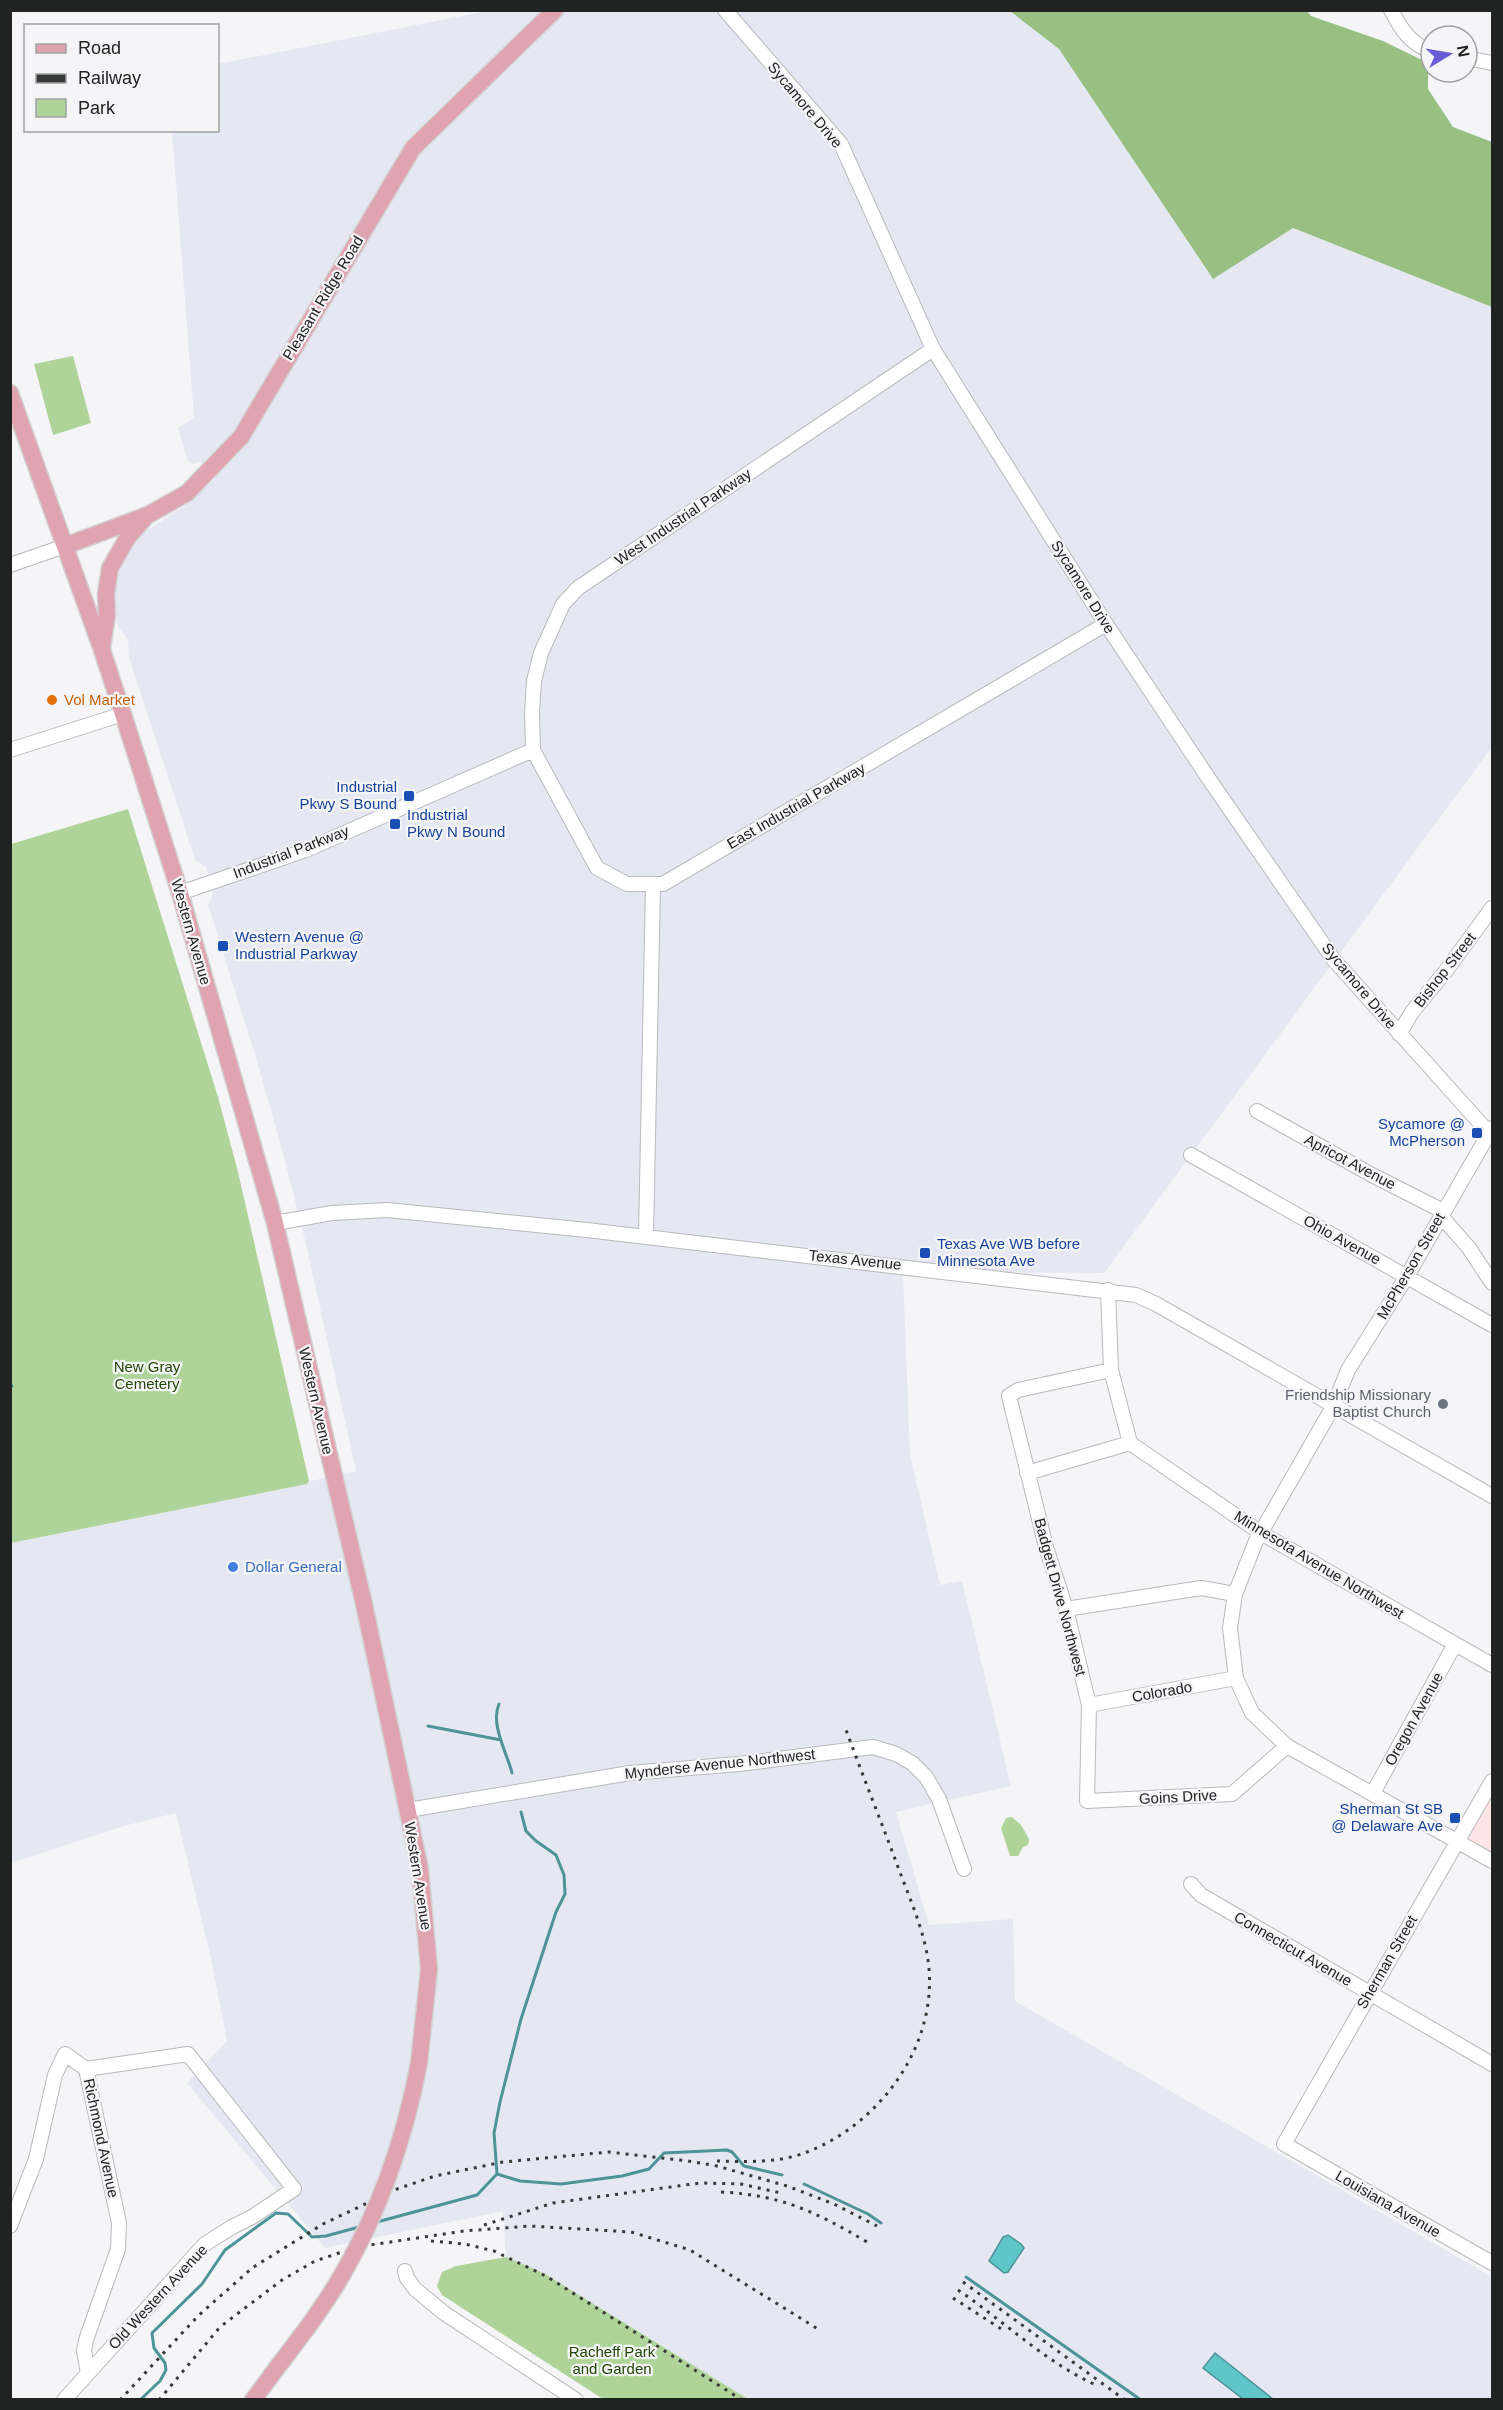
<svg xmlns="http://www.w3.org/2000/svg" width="1503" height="2410" viewBox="0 0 1503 2410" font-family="Helvetica,sans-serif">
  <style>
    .built { fill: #e5e8f2 }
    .education { fill: #ffe4e7 }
    .green { fill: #aed49a }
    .forest { fill: #98c082 }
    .water { fill: #5ec5c9; stroke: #4c9497; stroke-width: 1.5 }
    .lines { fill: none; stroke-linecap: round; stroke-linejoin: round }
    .stream { stroke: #4c9497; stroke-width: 3 }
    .minor-casing { stroke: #b8b9bb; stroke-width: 16 }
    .major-casing { stroke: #d3d3d3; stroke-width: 19 }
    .minor { stroke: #fff; stroke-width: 14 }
    .major { stroke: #e0a3b0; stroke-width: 16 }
    .rail { stroke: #373838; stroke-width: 3; stroke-dasharray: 3 6; stroke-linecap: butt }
    .major-bridge-casing { stroke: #d3d3d3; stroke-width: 19; stroke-linecap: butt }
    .major-bridge { stroke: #e0a3b0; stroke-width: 16 }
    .food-dot { fill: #e8710a; stroke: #f5f5f8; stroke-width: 2 }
    .transit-dot { fill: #1a4fb4; stroke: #f5f5f8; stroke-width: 2 }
    .worship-dot { fill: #6b7280; stroke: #f5f5f8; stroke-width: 2 }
    .shop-dot { fill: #3f7fe0; stroke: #f5f5f8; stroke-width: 2 }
    .labels { text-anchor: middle; stroke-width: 4.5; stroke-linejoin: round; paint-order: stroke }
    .street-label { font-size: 15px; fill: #212222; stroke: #f5f5f8 }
    .food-label { font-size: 15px; fill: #c56008; stroke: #f5f5f8; text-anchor: start }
    .transit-label { font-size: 15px; fill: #164399; stroke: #f5f5f8; text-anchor: end }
    .park-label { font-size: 15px; fill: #224603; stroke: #f5f5f8 }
    .worship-label { font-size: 15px; fill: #5b616d; stroke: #f5f5f8; text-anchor: end }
    .shop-label { font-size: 15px; fill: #366cbe; stroke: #f5f5f8; text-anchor: start }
  </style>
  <rect width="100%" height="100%" fill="#f5f5f8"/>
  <!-- built -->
  <path class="built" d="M487 11H1010L1059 49 1212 278 1292 228 1492 307V747L1104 1273 903 1272 910 1454 940 1585 962 1581 1011 1786 896 1812 929 1925 1013 1919 1015 2001 1492 2277V2399H748L545 2274 506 2257 503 2211 325 2248 187 2083 227 2041 211 1959 176 1813 124 1826 21 1860 11 1861V1543L307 1484V1482L356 1471 306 1244 284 1157 257 1061 208 905 213 893 206 867 195 860 129 657 128 640 119 628 112 607 115 570 138 536 185 506 215 479 200 462 192 464 188 461 178 428 194 418 172 131 218 130V64Z"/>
  <!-- education -->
  <path class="education" d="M1492 1794V1854L1467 1840Z"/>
  <!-- green -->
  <path class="green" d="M73 356 91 423 53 435 34 364Z
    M128 809 218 1097 237 1168 309 1481 307 1484 11 1543V844Z
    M1012 1817 1021 1825 1029 1839 1028 1845 1023 1847 1018 1856H1010L1001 1828 1006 1818Z
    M506 2257 545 2274 748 2399H603L442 2295 437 2286 442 2272 456 2266Z"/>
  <!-- forest -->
  <path class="forest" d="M1010 11H1307L1311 16 1383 41 1428 63V89L1453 127 1492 142V307L1293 228 1213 279 1059 49Z"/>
  <!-- water -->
  <path class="water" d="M1008 2235 1021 2244 1024 2248 1008 2272 1004 2273 989 2261 1003 2237Z
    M1215 2353 1273 2399H1243L1203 2368Z"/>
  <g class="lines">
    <!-- stream -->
    <path class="stream" d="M10 1385 12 1386
      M499 1704C490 1724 507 1753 512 1773
      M428 1726 501 1740
      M497 2174 520 2181 561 2184 622 2176 649 2169 664 2153 727 2150 732 2152 744 2166 782 2175
      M804 2184 868 2214 881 2223
      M377 2222 477 2195 497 2174 494 2133 500 2102 521 2019 556 1912 565 1894 564 1875 556 1855 536 1841 526 1831 521 1812
      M966 2277 1141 2400
      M140 2400 160 2381 166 2370 165 2363 154 2348 152 2333 202 2284 225 2250 276 2213 288 2214 312 2237 326 2236 359 2227"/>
    <defs>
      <path id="minor" d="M725 10 841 144 933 349 1106 624 1211 782 1334 960 1489 1133
        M1391 10C1401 29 1410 44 1431 51
        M1467 58 1492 63
        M933 349 578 588 563 604 541 653 534 681 532 713 533 750 597 868 627 884H663L1106 624
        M10 565 65 546
        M10 750 123 714
        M180 893 306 850 533 750
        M1399 1034 1412 1012 1445 972 1492 908
        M1257 1111 1372 1175 1443 1211
        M1492 1128 1407 1276 1348 1370 1334 1405 1256 1541 1235 1594 1230 1628 1236 1678 1252 1713 1287 1746 1492 1861
        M1191 1155 1492 1325
        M1441 1216 1469 1248 1492 1283
        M275 1223 332 1213 387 1210 587 1230 1136 1295 1156 1304 1492 1496
        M646 1237 653 884
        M1108 1290 1111 1370 1130 1443 1261 1533 1492 1665
        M1111 1370 1018 1390 1009 1396 1046 1547 1066 1609 1089 1705 1087 1801 1232 1794 1287 1746
        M1027 1473 1130 1443
        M1066 1609 1201 1588 1235 1594
        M1089 1705 1236 1678
        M1492 1781 1284 2144 1492 2263
        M1373 1793 1455 1644
        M408 1810 630 1773 739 1764 873 1747 896 1754 912 1763 926 1777 939 1799 964 1869
        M1191 1884 1201 1895 1492 2064
        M10 2226 36 2159 55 2075 65 2054 86 2069 119 2223 118 2249 86 2340 84 2351 88 2373
        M405 2271 407 2278 415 2289 444 2313 576 2400
        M64 2400 205 2244 232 2227 252 2217 294 2189 188 2054 86 2069"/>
      <path id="major" d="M10 393 101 647 123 714 180 893 275 1223 364 1604 420 1869 429 1969 419 2063
        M65 546 148 515 187 493 241 437 413 148 555 10
        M102 647 107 615 106 594 110 568 128 537 144 519
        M253 2400 276 2369"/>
    </defs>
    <!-- minor casing -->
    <use href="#minor" class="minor-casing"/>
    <!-- major casing -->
    <use href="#major" class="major-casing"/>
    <!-- minor -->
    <use href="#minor" class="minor"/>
    <!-- major -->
    <use href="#major" class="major"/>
    <!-- rail -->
    <path class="rail" d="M717 2161C747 2162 780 2163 807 2152 885 2122 945 2035 926 1949 920 1921 908 1894 898 1867 881 1821 862 1774 845 1727
      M721 2192C782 2195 816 2212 867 2242
      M484 2225 553 2203 700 2183 741 2184 781 2193
      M431 2241 465 2244 494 2251 546 2276 742 2400
      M963 2282 1125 2400
      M958 2290C1004 2321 1045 2362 1096 2385
      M953 2298 1006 2332
      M120 2400 198 2316 252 2268 323 2224 397 2189 435 2176 503 2162 609 2152 688 2161 717 2166 787 2186 834 2204 877 2226
      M159 2400 220 2327 282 2280 315 2261 357 2247 464 2231 530 2226 631 2232 690 2250 818 2329"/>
    <defs>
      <path id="major-bridge" d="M276 2369C299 2339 323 2308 342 2275 380 2210 405 2137 419 2063"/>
    </defs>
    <!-- major-bridge casing -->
    <use href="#major-bridge" class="major-bridge-casing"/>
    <!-- major-bridge -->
    <use href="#major-bridge" class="major-bridge"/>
  </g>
  <!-- markers -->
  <circle class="food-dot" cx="52" cy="700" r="6"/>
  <g class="transit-dot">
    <rect x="403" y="790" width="12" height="12" rx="3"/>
    <rect x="389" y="818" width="12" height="12" rx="3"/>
    <rect x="217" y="940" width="12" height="12" rx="3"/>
    <rect x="1471" y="1127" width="12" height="12" rx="3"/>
    <rect x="919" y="1247" width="12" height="12" rx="3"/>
    <rect x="1449" y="1812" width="12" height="12" rx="3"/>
  </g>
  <circle class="worship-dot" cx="1443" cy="1404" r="6"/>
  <circle class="shop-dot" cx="233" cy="1567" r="6"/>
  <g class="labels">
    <!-- street labels -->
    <g class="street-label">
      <text transform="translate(805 105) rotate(50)" y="5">Sycamore Drive</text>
      <text transform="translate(323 298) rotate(-59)" y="5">Pleasant Ridge Road</text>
      <text transform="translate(683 517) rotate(-34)" y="5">West Industrial Parkway</text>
      <text transform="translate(1083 587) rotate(58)" y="5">Sycamore Drive</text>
      <text transform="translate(796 806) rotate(-30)" y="5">East Industrial Parkway</text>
      <text transform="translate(291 852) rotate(-21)" y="5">Industrial Parkway</text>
      <text transform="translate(191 932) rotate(74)" y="5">Western Avenue</text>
      <text transform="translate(1445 970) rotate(-52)" y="5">Bishop Street</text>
      <text transform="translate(1359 986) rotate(50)" y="5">Sycamore Drive</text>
      <text transform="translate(1350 1162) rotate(28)" y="5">Apricot Avenue</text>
      <text transform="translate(1342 1240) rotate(29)" y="5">Ohio Avenue</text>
      <text transform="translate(855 1260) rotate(6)" y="5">Texas Avenue</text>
      <text transform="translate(1411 1266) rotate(-60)" y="5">McPherson Street</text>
      <text transform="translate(316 1401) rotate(77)" y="5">Western Avenue</text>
      <text transform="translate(1319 1565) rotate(31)" y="5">Minnesota Avenue Northwest</text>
      <text transform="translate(1060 1597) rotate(75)" y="5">Badgett Drive Northwest</text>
      <text transform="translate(1162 1692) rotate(-10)" y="5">Colorado</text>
      <text transform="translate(1414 1719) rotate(-61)" y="5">Oregon Avenue</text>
      <text transform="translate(720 1764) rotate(-6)" y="5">Mynderse Avenue Northwest</text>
      <text transform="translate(1178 1797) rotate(-3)" y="5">Goins Drive</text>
      <text transform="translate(418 1876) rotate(81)" y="5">Western Avenue</text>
      <text transform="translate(1293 1949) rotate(30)" y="5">Connecticut Avenue</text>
      <text transform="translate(1387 1962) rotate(-60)" y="5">Sherman Street</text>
      <text transform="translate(101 2138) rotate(78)" y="5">Richmond Avenue</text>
      <text transform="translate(1388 2204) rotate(30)" y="5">Louisiana Avenue</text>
      <text transform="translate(158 2297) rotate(-47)" y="5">Old Western Avenue</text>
    </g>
    <!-- food labels -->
    <g class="food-label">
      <text x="64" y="705">Vol Market</text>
    </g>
    <!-- transit labels -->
    <g class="transit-label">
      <text x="397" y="792">Industrial<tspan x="397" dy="17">Pkwy S Bound</tspan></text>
      <text x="407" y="820" text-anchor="start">Industrial<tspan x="407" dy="17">Pkwy N Bound</tspan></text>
      <text x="235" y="942" text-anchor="start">Western Avenue @<tspan x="235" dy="17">Industrial Parkway</tspan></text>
      <text x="1465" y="1129">Sycamore @<tspan x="1465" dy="17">McPherson</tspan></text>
      <text x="937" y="1249" text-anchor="start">Texas Ave WB before<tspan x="937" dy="17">Minnesota Ave</tspan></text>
      <text x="1443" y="1814">Sherman St SB<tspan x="1443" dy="17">@ Delaware Ave</tspan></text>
    </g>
    <!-- park labels -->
    <g class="park-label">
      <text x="147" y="1372">New Gray<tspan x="147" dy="17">Cemetery</tspan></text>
      <text x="612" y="2357">Racheff Park<tspan x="612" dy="17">and Garden</tspan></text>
    </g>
    <!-- worship labels -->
    <g class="worship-label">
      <text x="1431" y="1400">Friendship Missionary<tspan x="1431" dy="17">Baptist Church</tspan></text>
    </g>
    <!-- shop labels -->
    <g class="shop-label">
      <text x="245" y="1572">Dollar General</text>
    </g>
  </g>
  <!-- border -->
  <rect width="1503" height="2410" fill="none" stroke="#212222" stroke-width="24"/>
  <!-- legend -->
  <rect x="24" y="24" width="195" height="108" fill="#f5f5f8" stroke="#a0a1a2" stroke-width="1.5"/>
  <rect x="36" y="44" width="30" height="9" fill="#e0a3b0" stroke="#a0a1a2" stroke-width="1.5"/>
  <text x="78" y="54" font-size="18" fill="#212222">Road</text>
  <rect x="36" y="74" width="30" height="9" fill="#373838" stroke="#a0a1a2" stroke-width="1.5"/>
  <text x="78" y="84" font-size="18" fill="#212222">Railway</text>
  <rect x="36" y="99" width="30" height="18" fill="#aed49a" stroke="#a0a1a2" stroke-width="1.5"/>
  <text x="78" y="114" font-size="18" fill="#212222">Park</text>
  <!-- north arrow -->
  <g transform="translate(1449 54) rotate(79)"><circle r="28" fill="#f5f5f8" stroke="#a0a1a2" stroke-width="1.5"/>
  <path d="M0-4.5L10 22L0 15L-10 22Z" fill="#695cd6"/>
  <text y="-9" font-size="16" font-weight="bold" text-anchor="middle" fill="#212222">N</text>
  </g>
</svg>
